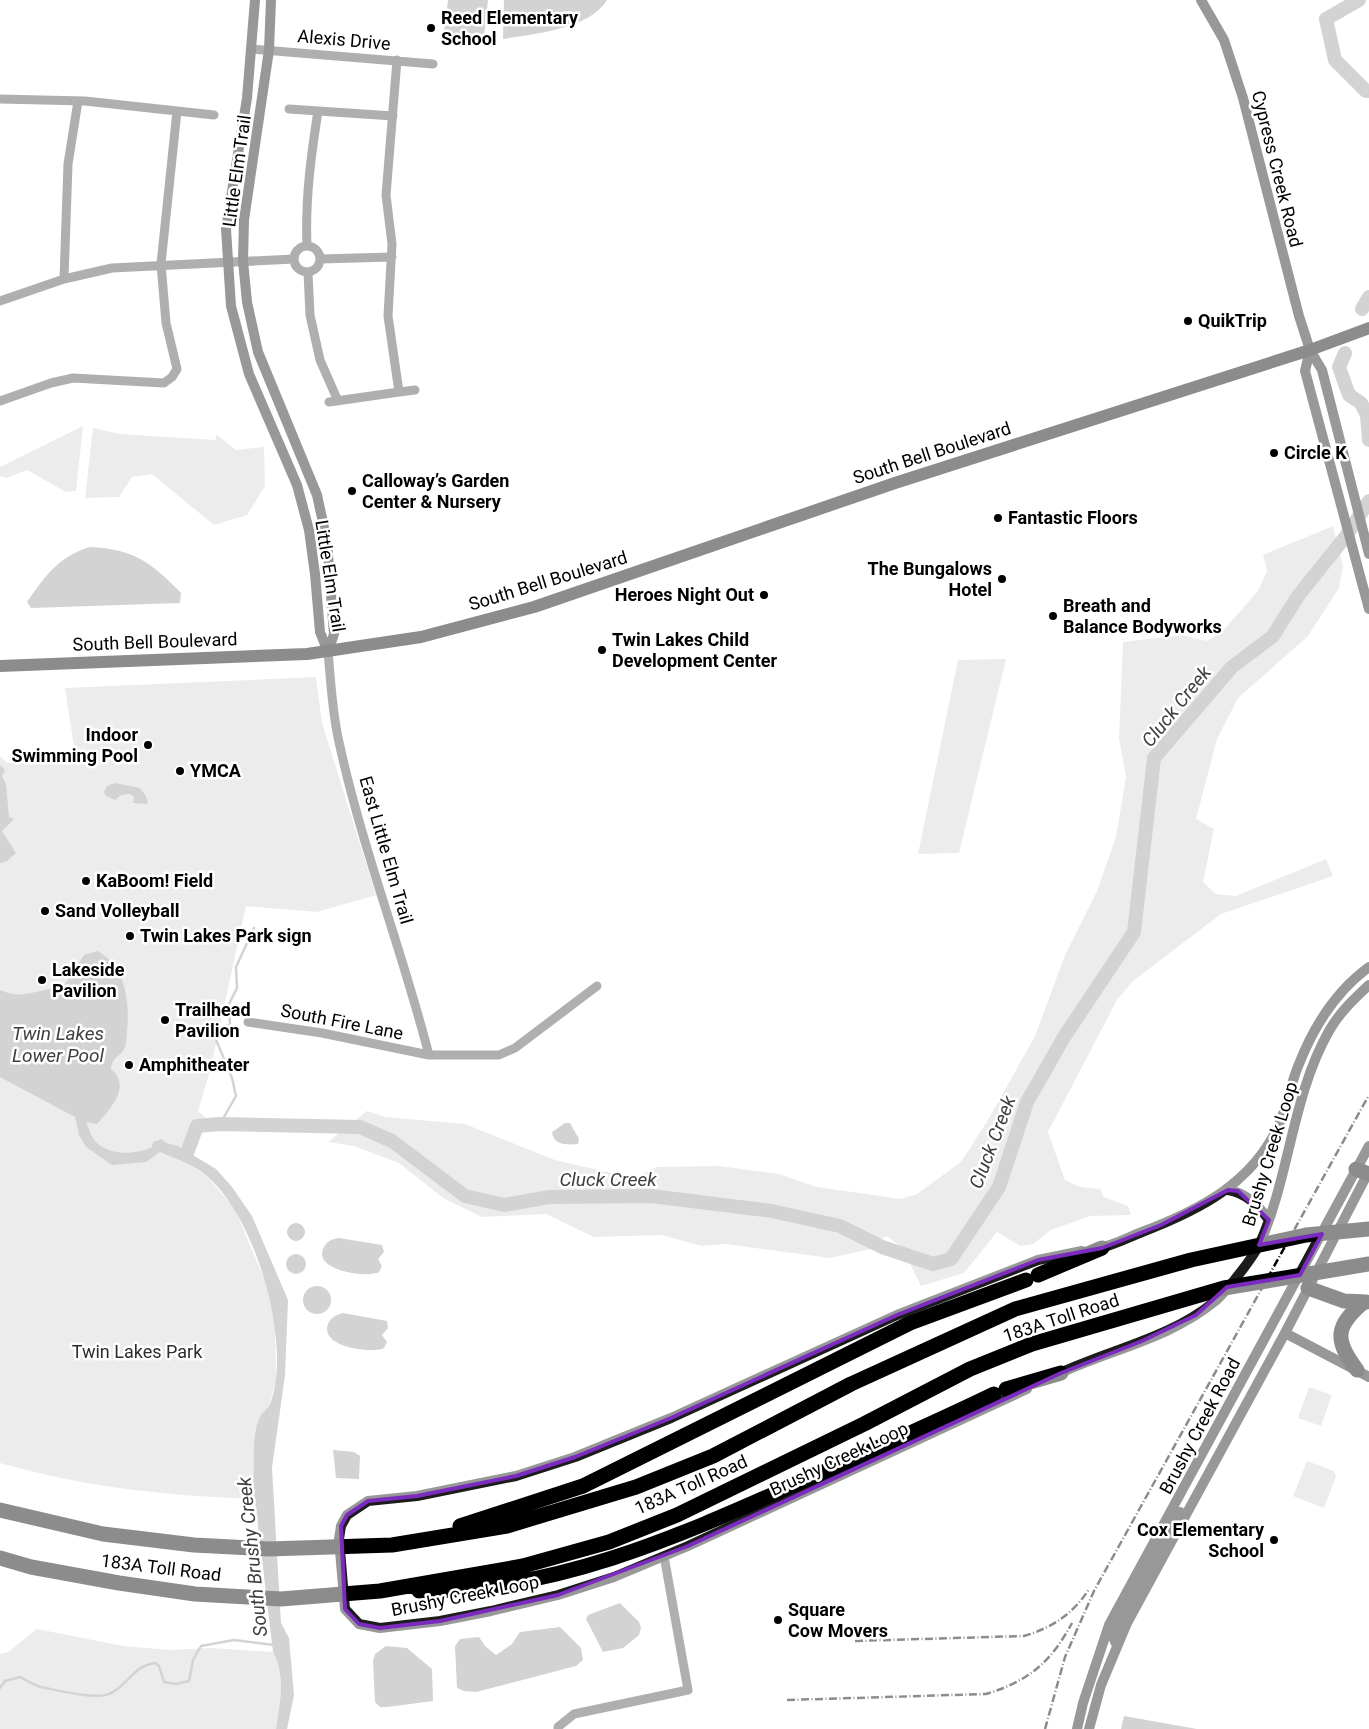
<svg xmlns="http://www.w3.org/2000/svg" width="1369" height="1729" viewBox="0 0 1369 1729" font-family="Roboto,sans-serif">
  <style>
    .green { fill: #d6d6d6 }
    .water { fill: #9d9d9d }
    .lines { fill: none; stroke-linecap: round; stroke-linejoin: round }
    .stream { stroke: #9d9d9d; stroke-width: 2.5 }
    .river { stroke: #9d9d9d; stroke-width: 14 }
    .street { stroke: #4f4f4f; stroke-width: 9 }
    .secondary { stroke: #1c1c1c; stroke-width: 10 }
    .primary { stroke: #000; stroke-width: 12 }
    .highway { stroke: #000; stroke-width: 15 }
    .rail { stroke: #000; stroke-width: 2.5; stroke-dasharray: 8 2.5 1 2.5; stroke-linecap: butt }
    .marked { fill: none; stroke: #7b2cbf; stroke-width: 4; stroke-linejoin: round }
    .poi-dot { fill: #000; stroke: #fff; stroke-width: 2 }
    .labels { text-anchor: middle; stroke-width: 5; stroke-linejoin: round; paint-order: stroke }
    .poi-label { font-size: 18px; font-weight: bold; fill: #000; stroke: #fff; text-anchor: start }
    .street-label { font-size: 18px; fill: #000; stroke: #fff }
    .park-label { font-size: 18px; fill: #2d2d2d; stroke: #fff }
    .water-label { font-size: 19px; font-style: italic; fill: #3e3e3e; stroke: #fff }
  </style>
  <rect width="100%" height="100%" fill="#fff"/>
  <!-- green -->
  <path class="green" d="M83 426 76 491 66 492 27 470 6 478 0 476V467Z
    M93 428 120 434 216 440V434L236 450 264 447 265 486 247 515 214 525 152 474 132 477 119 497 85 498Z
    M1333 526 1343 566 1339 588 1308 636 1238 698 1217 739 1196 819 1214 829 1203 882 1216 894 1236 896 1326 859 1333 876 1221 914 1133 981 1117 1000 1048 1132 1065 1180 1080 1187 1100 1189 1104 1197 1128 1206 1131 1215 1090 1216 1051 1230 1033 1244 1020 1246 997 1232 964 1273 921 1286 902 1247 886 1236 871 1249 830 1258 725 1244 701 1246 662 1235 594 1237 546 1214 482 1217 443 1198 399 1163 354 1146 328 1142 367 1111 385 1117 465 1124 555 1160 616 1174 638 1176 656 1167 719 1166 779 1174 817 1187 901 1199 917 1194 961 1162 988 1120 1035 1036 1065 955 1097 891 1116 837 1126 777 1119 739 1123 642 1183 635 1206 641 1221 633 1258 591 1267 571 1263 555Z
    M1006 659 959 853 918 854 958 660Z
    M316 677 322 723 376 895 317 912 246 906 210 1071 198 1111 205 1117 190 1154 192 1166 207 1176 235 1209 265 1281 275 1320 276 1379 270 1403 259 1418 255 1441V1462L253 1483 255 1499C168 1496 84 1487 0 1463V756L7 763 76 760 65 688Z
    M1309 1387 1332 1395 1321 1426 1298 1418Z
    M1307 1461 1334 1471 1336 1477 1324 1508 1293 1496Z
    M37 1629 123 1646 170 1650 211 1648 273 1652C286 1677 280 1701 276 1729H0V1654L8 1652Z"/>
  <!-- water -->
  <path class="water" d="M448 0H488L483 45 443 42Z
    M504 0H607C590 29 534 34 503 39Z
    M90 547C134 549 152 563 181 593L180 603 31 608 27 602C45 576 59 556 90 547Z
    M0 765 5 770 2 776 6 784 9 817 14 819 2 831 16 853 7 861 0 863Z
    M115 783 140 788 146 796 148 804 133 803 134 797 130 794 121 795 115 800 106 796 104 792 107 786Z
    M97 951C126 965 130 1003 127 1032 126 1036 127 1043 125 1047 121 1057 112 1056 111 1069 132 1086 110 1109 97 1124L86 1122C89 1128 91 1136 95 1141 108 1156 136 1155 152 1147L153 1142 162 1139 166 1143 178 1146 216 1169 232 1187 252 1216 288 1300 285 1375 272 1468 281 1623 289 1638 294 1695 287 1729H276C280 1701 286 1677 273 1652L253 1483C255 1462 251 1439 259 1419 261 1413 267 1409 270 1404 273 1397 275 1386 276 1378 283 1319 253 1216 207 1176 193 1164 176 1159 160 1152L146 1162 112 1165 86 1147 79 1135 75 1117 0 1077V990C25 1001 38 988 63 987L84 955Z
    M565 1123H570L579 1139 578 1144C567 1145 553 1145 552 1132Z
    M287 1232a9 9 0 1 1 18 0a9 9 0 1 1-18 0Z
    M339 1238 382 1245 384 1252 378 1259 382 1266 379 1272C370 1278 314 1272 323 1249 326 1242 331 1239 339 1238Z
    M286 1264a10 10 0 1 1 20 0a10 10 0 1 1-20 0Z
    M303 1300a14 14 0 1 1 28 0a14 14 0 1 1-28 0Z
    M343 1313 387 1321 388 1328 382 1335 387 1342 384 1348C374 1354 319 1348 328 1324 331 1317 336 1315 343 1313Z
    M333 1450 354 1452 360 1456 359 1479 336 1478Z
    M620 1603 639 1622 641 1628 639 1635 623 1648 603 1652 586 1619 588 1615Z
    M560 1627 581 1648 583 1660 576 1666 476 1692 464 1691 457 1688 455 1646 460 1639 479 1637 485 1646 496 1655 512 1644 520 1632Z
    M386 1646 407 1648 432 1669 433 1701 387 1707H380L375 1702 373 1661 375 1654Z
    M1124 1716 1197 1729H1121Z"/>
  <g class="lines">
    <!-- stream -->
    <path class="stream" d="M220 1124 236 1096 232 1078 214 1035 215 1030 230 1025 229 1004 237 988 236 967 254 928
      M0 1688 5 1681 20 1677C27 1680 35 1686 41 1687 57 1690 97 1701 111 1693 128 1685 133 1666 155 1663L159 1666 164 1682 176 1684 189 1681 193 1660 201 1646 234 1640 274 1645"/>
    <!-- river -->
    <path class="river" d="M1359 0 1326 19 1335 60 1366 91H1369
      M1362 309 1369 297
      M1345 353 1339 367 1349 395 1361 403 1367 415 1369 440
      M187 1153 197 1126 220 1124 360 1127 392 1141 465 1196 504 1205 549 1197 651 1196 772 1211 840 1226 882 1247 933 1264 951 1259 999 1187 1027 1102 1064 1037 1134 932 1154 758 1232 667 1273 636 1298 596 1346 536 1369 501"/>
    <!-- street -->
    <path class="street" d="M252 49 433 64
      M397 60 386 195 392 244 388 316 399 392 415 390
      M0 99 85 101 214 115
      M289 109 393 116
      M294 259a13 13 0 1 1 26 0a13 13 0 1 1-26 0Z
      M307 246C305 200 311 156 318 111
      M320 259 392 257
      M308 273 310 315 320 360 338 401
      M64 279 68 164 78 101
      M0 301 64 279 112 268 294 259
      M0 401 51 383 73 378 164 383 172 377 177 369 166 323 161 264 177 111
      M329 402 399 392
      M328 652C331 682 332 712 339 742 362 848 402 950 429 1055
      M248 1022 322 1033 429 1055H499L515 1048 597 986
      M558 1729V1727L574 1714 688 1690 664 1556"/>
    <!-- secondary -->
    <path class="secondary" d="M255 0 247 98 226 229 231 306 249 374 297 485 309 530 315 574 320 632 328 652
      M271 0 269 50 244 220 243 261 247 302 258 352 317 495 327 541 334 634 328 652
      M1201 0 1224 40 1243 98 1299 316 1310 350 1322 370 1369 554
      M1310 350 1305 371 1369 609
      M1228 1190C1246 1193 1258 1205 1269 1220
      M1096 1249C1112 1246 1127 1238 1142 1232 1200 1210 1255 1182 1280 1122 1288 1103 1291 1082 1299 1064 1314 1026 1336 991 1369 967
      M1285 1333 1369 1377
      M1056 1375C1108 1350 1169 1339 1214 1302 1221 1297 1226 1289 1232 1283 1242 1270 1253 1258 1260 1243 1290 1175 1292 1096 1329 1031 1339 1013 1354 999 1369 985
      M1027 1389 688 1546 614 1577 558 1595 491 1611 440 1621 380 1628 359 1624 345 1609 339 1539 341 1526 347 1515 368 1501 417 1496 516 1476 575 1457 671 1418 897 1315 1038 1260 1082 1251
      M1117 1646 1113 1637 1116 1629 1180 1512
      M1077 1729 1083 1703 1109 1625 1369 1146
      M1089 1729 1101 1685 1127 1623 1285 1333 1369 1171"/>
    <!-- primary -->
    <path class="primary" d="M0 666 307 654 421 637 534 607 895 483 1310 350 1369 328"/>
    <!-- highway -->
    <path class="highway" d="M1356 1169 1369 1174
      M1038 1275 1102 1248
      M1308 1288 1344 1301 1366 1302
      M1357 1370C1334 1340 1335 1326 1364 1302
      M1006 1389 1061 1373
      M0 1510 103 1534 194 1545 269 1549 392 1545 507 1526 636 1487 713 1456 851 1384 1015 1309 1191 1260 1306 1235 1369 1229
      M460 1526 583 1486 910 1323 1026 1280
      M0 1558 31 1567 119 1583 195 1594 281 1599 380 1591 523 1566 609 1542 677 1515 864 1424 970 1369 1032 1344 1224 1288 1369 1264
      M419 1591C552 1592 675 1538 794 1485 861 1455 928 1426 994 1394"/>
    <!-- rail -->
    <path class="rail" d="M855 1641 1024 1636C1052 1628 1074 1613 1089 1589
      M787 1700 986 1694C1029 1681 1051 1662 1072 1623
      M1045 1729 1065 1657 1094 1591 1369 1095"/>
  </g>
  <!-- marked area -->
  <path d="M0 0H1369V1729H0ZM1228 1190 1238 1191 1269 1220 1259 1245 1322 1234 1300 1275 1227 1287 1196 1315 1142 1341 1061 1373 688 1546 558 1595 440 1621 380 1628 359 1624 345 1609 341 1526 347 1515 368 1501 417 1496 516 1476 575 1457 671 1418 897 1315 1038 1260 1102 1248 1161 1225Z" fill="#fff" fill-opacity=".55" fill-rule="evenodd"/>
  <path class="marked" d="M1228 1190 1238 1191 1269 1220 1259 1245 1322 1234 1300 1275 1227 1287 1196 1315 1142 1341 1061 1373 688 1546 558 1595 440 1621 380 1628 359 1624 345 1609 341 1526 347 1515 368 1501 417 1496 516 1476 575 1457 671 1418 897 1315 1038 1260 1102 1248 1161 1225Z"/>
  <!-- markers -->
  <g class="poi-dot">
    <circle cx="431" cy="28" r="5"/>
    <circle cx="1188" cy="321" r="5"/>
    <circle cx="1274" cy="453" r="5"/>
    <circle cx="352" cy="491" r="5"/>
    <circle cx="998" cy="518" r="5"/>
    <circle cx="1002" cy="579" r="5"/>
    <circle cx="764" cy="595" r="5"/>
    <circle cx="1053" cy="616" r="5"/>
    <circle cx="602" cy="650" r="5"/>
    <circle cx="148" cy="745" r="5"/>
    <circle cx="180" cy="771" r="5"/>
    <circle cx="86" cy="881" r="5"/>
    <circle cx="45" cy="911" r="5"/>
    <circle cx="130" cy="936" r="5"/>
    <circle cx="42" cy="980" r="5"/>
    <circle cx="165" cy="1020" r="5"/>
    <circle cx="129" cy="1065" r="5"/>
    <circle cx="1274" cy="1540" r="5"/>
    <circle cx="778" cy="1620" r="5"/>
  </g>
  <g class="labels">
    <!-- poi labels -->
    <g class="poi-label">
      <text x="441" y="24">Reed Elementary<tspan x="441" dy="21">School</tspan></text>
      <text x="1198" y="327">QuikTrip</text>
      <text x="1284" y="459">Circle K</text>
      <text x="362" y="487">Calloway’s Garden<tspan x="362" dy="21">Center &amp; Nursery</tspan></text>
      <text x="1008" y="524">Fantastic Floors</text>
      <text x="992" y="575" text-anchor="end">The Bungalows<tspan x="992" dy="21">Hotel</tspan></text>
      <text x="754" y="601" text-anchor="end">Heroes Night Out</text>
      <text x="1063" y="612">Breath and<tspan x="1063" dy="21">Balance Bodyworks</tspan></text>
      <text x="612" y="646">Twin Lakes Child<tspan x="612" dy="21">Development Center</tspan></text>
      <text x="138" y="741" text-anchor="end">Indoor<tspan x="138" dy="21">Swimming Pool</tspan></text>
      <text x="190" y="777">YMCA</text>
      <text x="96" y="887">KaBoom! Field</text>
      <text x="55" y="917">Sand Volleyball</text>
      <text x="140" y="942">Twin Lakes Park sign</text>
      <text x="52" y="976">Lakeside<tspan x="52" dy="21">Pavilion</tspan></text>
      <text x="175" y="1016">Trailhead<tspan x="175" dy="21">Pavilion</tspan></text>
      <text x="139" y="1071">Amphitheater</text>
      <text x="1264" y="1536" text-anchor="end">Cox Elementary<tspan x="1264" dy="21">School</tspan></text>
      <text x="788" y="1616">Square<tspan x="788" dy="21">Cow Movers</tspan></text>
    </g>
    <!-- street labels -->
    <g class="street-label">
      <text transform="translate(344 40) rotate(5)" y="6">Alexis Drive</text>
      <text transform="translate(1277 169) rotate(76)" y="6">Cypress Creek Road</text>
      <text transform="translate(237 171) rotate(-82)" y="6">Little Elm Trail</text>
      <text transform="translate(932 453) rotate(-18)" y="6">South Bell Boulevard</text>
      <text transform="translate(330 576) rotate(81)" y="6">Little Elm Trail</text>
      <text transform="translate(548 581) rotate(-17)" y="6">South Bell Boulevard</text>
      <text transform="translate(155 642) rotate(-2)" y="6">South Bell Boulevard</text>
      <text transform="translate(386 850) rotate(74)" y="6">East Little Elm Trail</text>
      <text transform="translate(342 1022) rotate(11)" y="6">South Fire Lane</text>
      <text transform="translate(1270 1154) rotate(-73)" y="6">Brushy Creek Loop</text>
      <text transform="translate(1061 1318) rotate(-18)" y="6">183A Toll Road</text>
      <text transform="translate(1200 1426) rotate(-62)" y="6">Brushy Creek Road</text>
      <text transform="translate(839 1459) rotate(-25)" y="6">Brushy Creek Loop</text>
      <text transform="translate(691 1485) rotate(-24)" y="6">183A Toll Road</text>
      <text transform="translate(161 1568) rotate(7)" y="6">183A Toll Road</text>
      <text transform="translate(465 1596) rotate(-11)" y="6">Brushy Creek Loop</text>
    </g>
    <!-- park labels -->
    <g class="park-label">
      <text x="137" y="1358">Twin Lakes Park</text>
    </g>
    <!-- water labels -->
    <g class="water-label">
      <text transform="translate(1176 706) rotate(-51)" y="7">Cluck Creek</text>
      <text x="58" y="1040">Twin Lakes<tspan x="58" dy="22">Lower Pool</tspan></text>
      <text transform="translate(992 1142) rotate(-69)" y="7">Cluck Creek</text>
      <text x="608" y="1186">Cluck Creek</text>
      <text transform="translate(252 1557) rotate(-96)" y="7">South Brushy Creek</text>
    </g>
  </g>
</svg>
